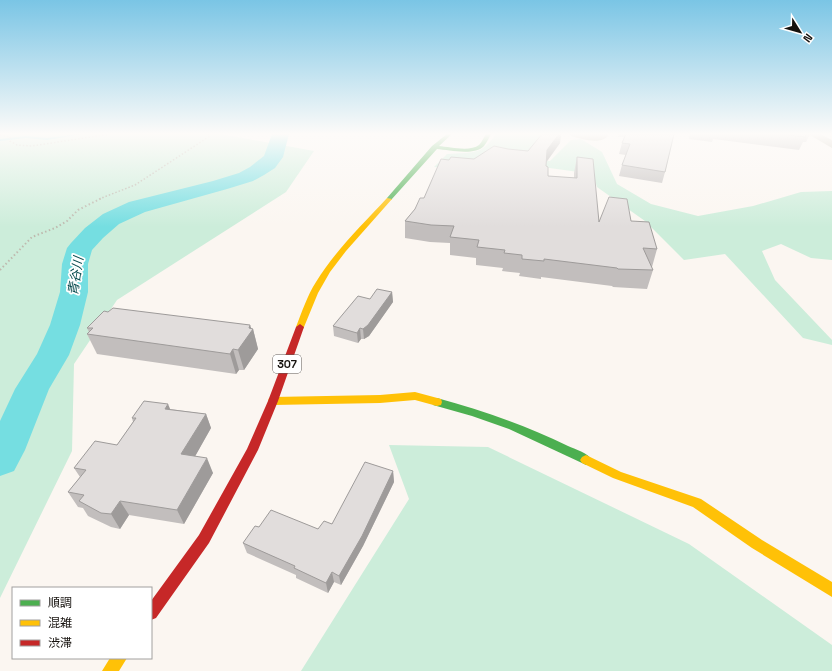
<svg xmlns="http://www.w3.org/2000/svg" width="832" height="671" viewBox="0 0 832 671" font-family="'Space Grotesk','Noto Sans JP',sans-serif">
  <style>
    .green { fill: #ccedda }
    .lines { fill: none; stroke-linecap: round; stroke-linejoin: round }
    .stream { fill: #75dee1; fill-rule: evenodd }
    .river { fill: #75dee1; fill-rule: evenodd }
    .path-far1 { stroke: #beb9ae; stroke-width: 1.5; stroke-dasharray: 1.5 2; stroke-linecap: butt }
    .path { stroke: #beb9ae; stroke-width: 2; stroke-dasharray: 1.5 2.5; stroke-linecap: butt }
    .street { fill: #bfb9aa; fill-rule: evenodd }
    .fast { fill: #4caf50; fill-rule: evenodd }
    .slow { fill: #ffc107; fill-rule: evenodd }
    .jam { fill: #c62828; fill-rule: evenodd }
    .wall { fill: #c2bebd }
    .shaded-wall { fill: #9e9b9a }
    .building { fill: #e1dddc; stroke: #9e9b9a }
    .labels { text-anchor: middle; stroke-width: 3.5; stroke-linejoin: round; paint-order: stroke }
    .shield { fill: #fff; stroke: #5c5956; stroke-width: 1 }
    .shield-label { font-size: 11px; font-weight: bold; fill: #16120e }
    .water-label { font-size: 13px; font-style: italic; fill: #074a4d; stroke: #fff }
  </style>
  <rect width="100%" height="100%" fill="#fbf6f1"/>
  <!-- green -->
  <path class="green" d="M0 134H221L314 151 286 192 117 300 74 364 72 451 0 598Z
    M496 134H549L531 159 550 161 571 140 581 139 602 152 617 184 651 204 698 216 753 206 801 192 832 191V260L811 258 781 244 762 251 775 280 832 340V345L803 338 725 254 684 260 645 221 597 187 593 174 492 160 478 171 434 167 447 154C472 152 481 156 496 134Z
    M389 445 488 447 689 544 832 645V671H301L409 499Z"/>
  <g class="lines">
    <!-- stream -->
    <path class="stream" d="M79 134H83L47 140 26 138 0 141V139L26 136 47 138Z"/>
    <!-- river -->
    <path class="river" d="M272 134H289L283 157 275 168 264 175 253 181 227 189 145 212 119 224 103 238 92 250 88 264V292L80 325 69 355 49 389 25 450 14 471 0 476V421L15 389 37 354 50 325 60 292 62 264 67 248 71 243 85 228 103 214 129 202 213 181 239 173 250 167 264 156Z"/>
    <!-- path-far1 -->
    <path class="path-far1" d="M0 135 10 137V141L17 145 32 146 110 134
      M99 199 135 185 210 136 208 134"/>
    <!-- path -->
    <path class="path" d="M0 270 32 237 55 228 67 221 78 210 102 198"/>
    <!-- street -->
    <path class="street" d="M570 134H606L608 136C600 145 581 139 571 136Z
      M808 134H820L832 140V148Z"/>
    <!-- fast -->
    <path class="fast" d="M447 134H452L439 146C450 147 470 152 479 145 482 142 484 137 486 134H491C489 138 487 142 484 146 475 156 449 150 437 149L391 200H387V198L432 146Z
      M437 398C482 410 526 426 568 446 575 449 588 453 592 460L590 463 586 465 582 463 509 429 472 416 433 405 432 402 433 399Z"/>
    <!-- slow -->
    <path class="slow" d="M387 198 392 199 346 251 330 272 318 293 304 327 303 329H297L296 327C302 312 307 296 316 282 335 251 362 225 387 198Z
      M415 392 441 399 442 402 441 405 437 406 415 400 380 403 273 405 269 404 268 401 269 398 273 397 380 395Z
      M586 455 621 472 701 499 762 540 832 582V597L752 548 693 507 613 478 582 463 580 460 582 457Z
      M110 658H127L119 671H102Z"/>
    <!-- jam -->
    <path class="jam" d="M300 324 304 327 278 401 258 450 209 543 156 618 151 620V601L199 535 247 449 268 401 296 327Z"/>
  </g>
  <!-- wall -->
  <path class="wall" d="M542 134H561L560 143 546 163V166L548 176 574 178V173L577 157 599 222 631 221 657 249 652 267H651L653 270 647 289 613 287 612 286 541 277V279L519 276 520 273 502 271 503 268 476 265V258L450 255V243L430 242 405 238V221L415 209 424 198 449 160 474 159 508 149 528 151Z
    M619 134H674L665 172 662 183 619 176 622 165 626 155 619 154 622 143 624 137H618Z
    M690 134H810L806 142H803L799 150 713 139 712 142 689 139Z
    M392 292 393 302 369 336 364 339H361L358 343 334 336 333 326Z
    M87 328 253 329 258 349 244 370H239L236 374 97 354 87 334 89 332Z
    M170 409 206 414 211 428 195 456 213 473 184 524 129 515 120 529 111 527 88 516 83 508 78 507 68 492 80 477 74 468 117 445 133 422 132 418Z
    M393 471 394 482 363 546 341 585 334 582 328 593 296 578V575L247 553 243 543 259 527 318 529 332 524Z"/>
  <!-- shaded-wall -->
  <path class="shaded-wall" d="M559 134H561L560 143 544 165 547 150Z
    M392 292 393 302 369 336 364 339 363 329Z
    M250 325 252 330 253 329 258 349 244 370 238 350Z
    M360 328 361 339 358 343 357 333Z
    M233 349 239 370 236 374 230 354Z
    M168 404 174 418 165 409Z
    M206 414 211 428 188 469 181 454Z
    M207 458 213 473 184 524 177 510Z
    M393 471 394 482 363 546 341 585 339 576Z
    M120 501 129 515 120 529 111 514Z
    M332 572 334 582 328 593 326 583Z"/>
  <!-- building -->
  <path class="building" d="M542 134H559L547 150 546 166 548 167V176L577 178V157L593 159 599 222 609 197 627 199 631 221 649 222 657 249 643 248 653 270 618 269 617 268 544 259V261L522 259V255L504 253 505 250 477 247 479 240 450 237 454 226 431 225 405 221 415 209 420 198H424L441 159 449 160 451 157 474 159 494 146 508 149 528 151Z
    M626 134H674L665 172 622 165 630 144 622 143Z
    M780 134H805L806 137Z
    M377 289 392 292 368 325 363 329 360 328 357 333 333 326 358 296 370 299Z
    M113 308 250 325 249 328 253 329 238 350 233 349 230 354 87 334 93 328H87L104 311 108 312Z
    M144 401 168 404 165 409 206 414 181 454 207 458 177 510 120 501 111 514 101 513 79 501 84 495 68 492 86 470 74 468 95 441 117 445 136 418H132Z
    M365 462 393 471 362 536 339 576 332 572 326 583 294 568 295 566 243 543 255 526 259 527 271 510 318 529 324 521 332 524Z"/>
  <!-- sky -->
  <linearGradient id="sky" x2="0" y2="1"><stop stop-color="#7ac5e5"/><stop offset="0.59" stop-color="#fdfbf9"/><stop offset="1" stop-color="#fdfbf9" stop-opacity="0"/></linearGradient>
  <rect width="832" height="227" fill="url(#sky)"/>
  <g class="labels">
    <!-- shield labels -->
    <rect class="shield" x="273" y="355" width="28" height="18" rx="3"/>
    <g class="shield-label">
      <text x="287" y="368">307</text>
    </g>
    <!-- water labels -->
    <g class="water-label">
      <text transform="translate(75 276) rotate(-81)" y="5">青谷川</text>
    </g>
  </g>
  <!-- legend -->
  <rect x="12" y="587" width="140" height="72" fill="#ffffff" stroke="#a2a09f"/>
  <rect x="20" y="600" width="20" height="6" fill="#4caf50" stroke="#a2a09f"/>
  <text x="48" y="607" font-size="12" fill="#16120e">順調</text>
  <rect x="20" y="620" width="20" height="6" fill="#ffc107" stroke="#a2a09f"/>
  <text x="48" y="627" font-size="12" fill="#16120e">混雑</text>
  <rect x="20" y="640" width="20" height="6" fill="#c62828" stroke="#a2a09f"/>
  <text x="48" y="647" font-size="12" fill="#16120e">渋滞</text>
  <!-- north arrow -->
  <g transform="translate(800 32) rotate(127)" stroke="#ffffff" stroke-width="3" paint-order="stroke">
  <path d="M0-3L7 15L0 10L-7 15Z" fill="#16120e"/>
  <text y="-6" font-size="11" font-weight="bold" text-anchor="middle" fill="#16120e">N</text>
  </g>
</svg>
